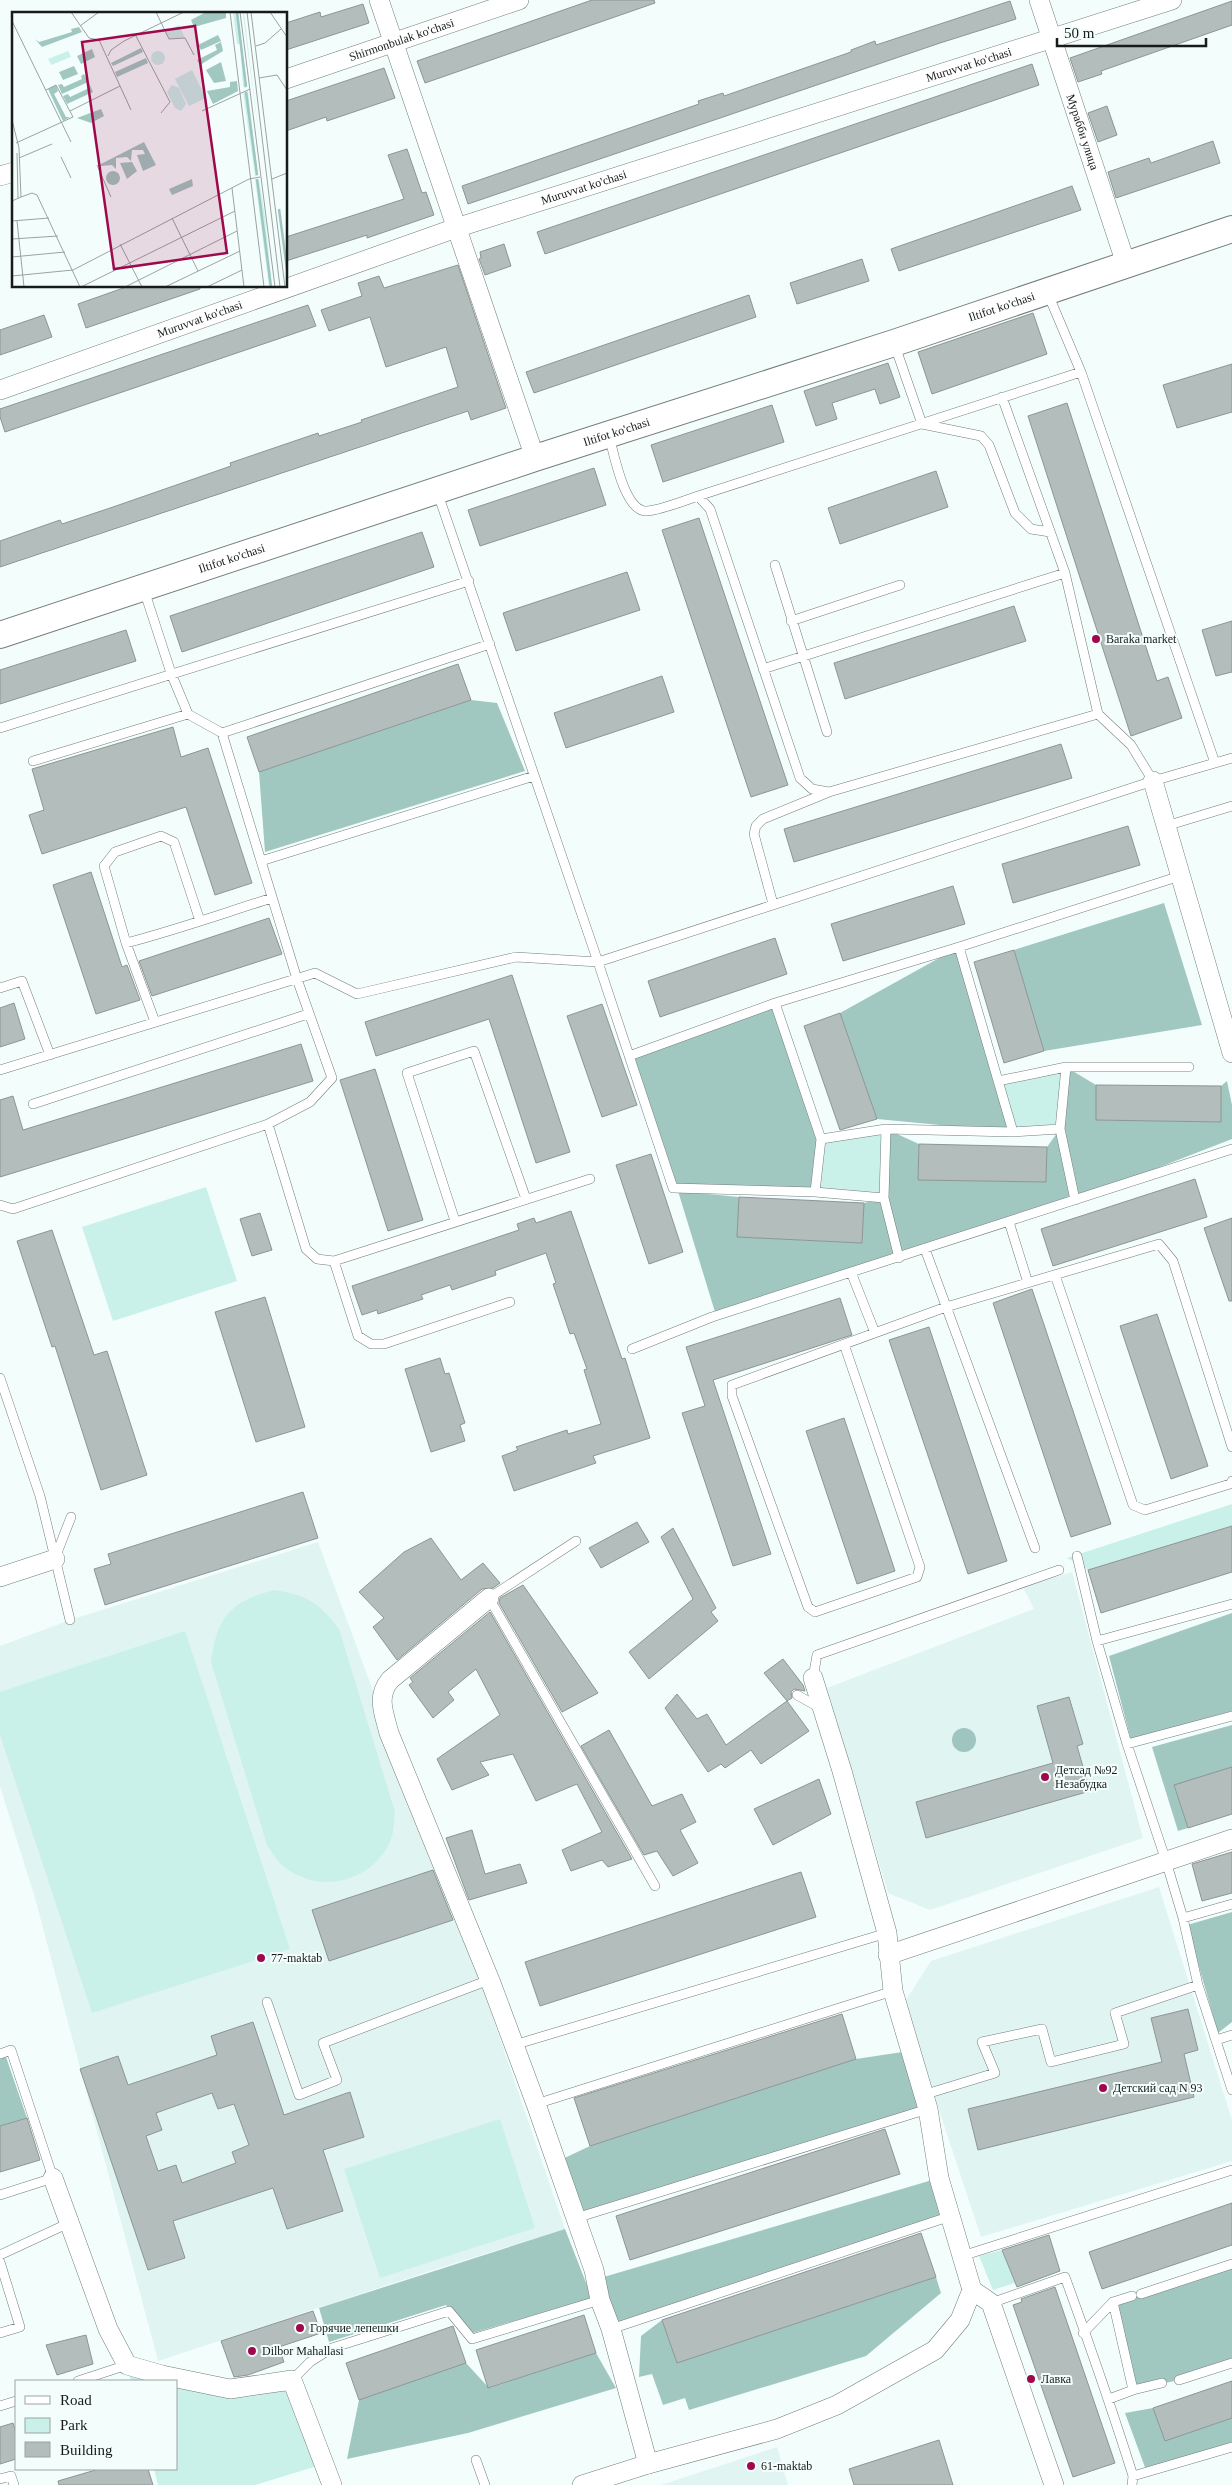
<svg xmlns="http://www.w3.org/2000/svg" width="1232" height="2485" viewBox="0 0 1232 2485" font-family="'Times New Roman',serif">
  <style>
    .built { fill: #e0f4f1 }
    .green { fill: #c9f1ea }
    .forest { fill: #a0c8c1 }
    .water { fill: #9ec5bf }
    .building { fill: #b3bdbb; stroke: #8c9694; fill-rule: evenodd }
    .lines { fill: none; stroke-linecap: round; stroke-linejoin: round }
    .lane-casing { stroke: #737d7b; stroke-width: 10 }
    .street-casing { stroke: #737d7b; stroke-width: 20 }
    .secondary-casing { stroke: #737d7b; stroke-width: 28 }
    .lane { stroke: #fff; stroke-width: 9 }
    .street { stroke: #fff; stroke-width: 19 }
    .secondary { stroke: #fff; stroke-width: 26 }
    .poi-dot { fill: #a0084c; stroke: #f3fefc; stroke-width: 2 }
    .labels { text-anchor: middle; stroke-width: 4; stroke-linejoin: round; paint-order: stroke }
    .street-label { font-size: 12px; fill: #171b1a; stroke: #f3fefc }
    .poi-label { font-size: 12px; fill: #171b1a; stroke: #f3fefc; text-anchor: start }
    .inset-river { fill: none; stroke: #9ec5bf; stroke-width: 2.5 }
    .inset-road { fill: none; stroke: #9ba3a2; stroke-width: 1 }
    .view { fill: #a0084c; fill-opacity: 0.15; stroke: #a0084c; stroke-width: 2.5 }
    .inset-edge { fill: none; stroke: #171b1a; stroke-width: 2.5 }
  </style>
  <rect width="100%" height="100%" fill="#f3fefc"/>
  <!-- built -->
  <path class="built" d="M318 1542 481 1983 565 2229 436 2269 158 2361 35 1898 0 1786V1646L70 1620Z
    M1072 1572 1143 1838 930 1910 888 1893 827 1688 1034 1609 1023 1587Z
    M1159 1887 1232 2120V2161L981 2237 933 2092 906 2000 931 1961Z
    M777 2447 788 2485H661Z"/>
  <!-- green -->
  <path class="green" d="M1066 1067 1060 1129 1013 1132 998 1081Z
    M886 1129 884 1198 815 1192 821 1139Z
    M206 1187 237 1281 113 1321 82 1227Z
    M1232 1504V1526L1088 1570 1067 1558Z
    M274 1590C307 1595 318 1602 339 1629L395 1812C394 1820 394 1831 391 1839 374 1882 319 1896 283 1866 277 1861 272 1852 267 1845L211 1662C217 1617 230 1602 274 1590Z
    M185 1631 290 1949 92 2013 0 1735V1692Z
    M500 2119 535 2228 380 2278 344 2169Z
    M1002 2250 1015 2283 993 2290 979 2256Z
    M127 2365 230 2389 292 2380 324 2464 255 2485H158L154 2469H176V2381H131Z"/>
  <!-- forest -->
  <path class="forest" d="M471 700 497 703 525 771 265 852 259 772Z
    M1164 903 1202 1025 1044 1051 1014 950Z
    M959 947 1013 1132 877 1119 840 1013Z
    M775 1003 821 1139 815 1192 675 1185 629 1056Z
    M1066 1067 1096 1085V1120L1220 1122 1221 1086 1227 1081 1232 1105V1139L1075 1200 715 1312 678 1191 739 1197 738 1237 862 1243 864 1203 884 1198 886 1129 919 1144 918 1180 1046 1182 1047 1147 1060 1129Z
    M1232 1613V1711L1131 1740 1109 1656Z
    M1232 1725V1767L1174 1786 1188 1828 1178 1831 1152 1747Z
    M1232 1912V2022L1218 2033 1187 1925Z
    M909 2051 928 2109 576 2218 556 2162 590 2146 856 2059Z
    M6 2057 27 2118 0 2126V2059Z
    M939 2178 951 2216 611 2329 597 2279Z
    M565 2229 592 2298 473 2333 446 2305 329 2342 319 2308Z
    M1232 2264V2363L1179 2380 1133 2390 1113 2302Z
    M936 2277 941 2293 866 2356 689 2410 685 2398 663 2405 652 2374 639 2377 641 2336 662 2320 677 2363Z
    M596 2353 616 2388 468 2433 347 2459 359 2400 466 2363 489 2388Z
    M1153 2408 1165 2441 1232 2418V2445L1146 2470 1125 2413Z"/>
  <!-- water -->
  <path class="water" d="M952 1740a12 12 0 1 1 24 0a12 12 0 1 1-24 0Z"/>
  <!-- building -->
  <path class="building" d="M592 0H654L655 3 425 83 417 61Z
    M1010 1 1016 19 940 43 468 204 462 186 699 104 698 101 723 93 724 96 851 52V50L875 41 876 45Z
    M1232 1V25L1101 71 1102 74 1078 82 1070 58Z
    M363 4 369 23 286 50V23L320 12 321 17Z
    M1032 64 1039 85 545 254 537 232Z
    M384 68 395 98 327 121 326 117 286 131V101Z
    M1107 106 1117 135 1098 142 1088 113Z
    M1213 141 1220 163 1116 198 1108 172 1149 158 1151 163Z
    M407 149 422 193 426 192 434 215 367 238V235L286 261V237L404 199 388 155Z
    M1072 186 1081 210 899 271 891 249Z
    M504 244 511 266 485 275 479 259 481 258 480 252Z
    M862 259 869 281 797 304 790 283Z
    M458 265 506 408 471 420 468 411 0 567V541L60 520 62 524 113 507 231 466 230 463 318 433 319 436 362 422 361 420 458 387 446 347 386 367 370 317 329 331 321 310 362 296 358 283 379 276 384 288Z
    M129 286H200V289L86 328 78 304Z
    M749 295 756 317 534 393 526 372Z
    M308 305 316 326 5 432 0 417V409Z
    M1033 313 1047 354 932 394 918 352Z
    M44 315 52 337 0 355V330Z
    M888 363 900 397 880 404 875 389 832 403 837 419 816 426 804 391Z
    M1232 364V412L1177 428 1163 385Z
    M1067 403 1157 681 1168 677 1182 718 1131 736 1028 416Z
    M772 405 784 442 663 482 651 445Z
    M594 468 606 505 480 546 468 510Z
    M936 471 948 507 840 544 828 508Z
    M699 518 788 785 751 797 662 530Z
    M422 532 434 567 182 652 170 616Z
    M627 572 640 610 516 651 503 613Z
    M1014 606 1026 641 845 699 834 663Z
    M1232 621V672L1216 676 1202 630Z
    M126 630 136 661 0 704V670Z
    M458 664 471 700 259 772 247 737Z
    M662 676 674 712 566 748 554 713Z
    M173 727 181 757 208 748 252 883 215 895 186 807 42 854 29 815 44 810 32 769Z
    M1061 744 1072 778 794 862 784 829Z
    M1128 826 1140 865 1013 903 1002 864Z
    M91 872 122 967 127 965 140 1000 96 1014 53 885Z
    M953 886 965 924 843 961 831 924Z
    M269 918 282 954 152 996 139 961Z
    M775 938 787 974 660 1017 648 981Z
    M1014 950 1044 1051 1004 1063 974 962Z
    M512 975 570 1152 536 1163 489 1019 376 1056 365 1022Z
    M14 1003 25 1039 0 1047V1008Z
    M602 1004 637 1105 602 1117 567 1016Z
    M840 1013 877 1119 840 1130 804 1026Z
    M301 1044 313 1081 0 1177V1100L13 1096 23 1130Z
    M375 1069 423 1220 388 1231 340 1080Z
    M1096 1085 1221 1086V1122L1096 1120Z
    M919 1144 1047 1147 1046 1182 918 1180Z
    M651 1154 683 1252 649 1264 616 1165Z
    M1195 1179 1207 1217 1053 1266 1041 1229Z
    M739 1197 864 1203 862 1243 737 1237Z
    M571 1211 622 1359 625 1358 650 1438 593 1456 596 1463 514 1491 502 1456 518 1450 516 1447 567 1430 568 1434 601 1424 584 1370 587 1369 574 1333 570 1334 553 1284 556 1283 546 1253 495 1271 496 1275 452 1290 450 1285 421 1295 423 1299 378 1314 377 1310 362 1315 352 1286 519 1230 517 1224 534 1218 536 1223Z
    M260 1213 272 1250 252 1256 240 1219Z
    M1232 1218V1301H1229L1204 1228Z
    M52 1230 94 1355 107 1351 147 1475 101 1490 55 1346 52 1347 17 1241Z
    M1032 1289 1111 1524 1071 1537 993 1303Z
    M265 1297 305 1427 256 1442 215 1312Z
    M840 1298 852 1335 713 1380 771 1554 733 1566 682 1413 705 1406 686 1347Z
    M1157 1314 1208 1466 1171 1479 1120 1326Z
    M929 1327 1007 1561 968 1574 889 1340Z
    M440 1358 445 1374 449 1373 465 1423 460 1425 465 1441 431 1452 405 1369Z
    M844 1418 895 1571 857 1584 806 1431Z
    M303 1492 318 1538 105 1605 94 1569 111 1564 108 1554Z
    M637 1522 649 1542 601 1568 589 1548Z
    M1232 1526V1572L1101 1613 1088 1570Z
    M673 1528 716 1608 711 1612 718 1621 649 1679 629 1652 693 1599 661 1537Z
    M431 1538 461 1580 483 1563 500 1583 493 1588 482 1589 397 1660 373 1627 384 1618 359 1592 404 1552Z
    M523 1585 598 1693 562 1712 499 1603 500 1598Z
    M490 1612 632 1859 608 1867 602 1860 571 1871 562 1850 602 1832 577 1784 536 1801 513 1754 480 1762 489 1775 452 1790 437 1759 500 1715 476 1669 448 1692 454 1700 433 1718 409 1685 413 1682 410 1678Z
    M783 1659 803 1685 805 1691 794 1689 791 1692 792 1698 787 1701 809 1731 761 1764 751 1750 725 1768 721 1764 708 1772 665 1708 677 1694 697 1719 707 1714 726 1745 787 1701 764 1673Z
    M1069 1697 1083 1744 1077 1746 1090 1791 926 1838 916 1802 1053 1763 1037 1706Z
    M609 1730 652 1806 682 1794 696 1822 680 1830 698 1863 673 1876 657 1851 644 1855 581 1746Z
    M1232 1767V1814L1188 1828 1174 1785Z
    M819 1779 831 1814 773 1845 754 1809Z
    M472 1830 485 1874 520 1864 527 1883 469 1900 446 1838Z
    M1232 1852V1893L1202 1901 1192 1864Z
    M433 1870 453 1920 329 1961 312 1910Z
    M801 1872 816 1917 540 2006 525 1962Z
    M1188 2009 1198 2050 1184 2054 1194 2097 978 2150 968 2109 1162 2062 1151 2018Z
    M842 2014 856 2059 590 2146 574 2098Z
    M253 2022 284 2115 350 2092 364 2137 323 2150 343 2211 287 2229 273 2188 173 2221 185 2258 148 2270 80 2069 118 2056 128 2085 217 2055 211 2036ZM212 2093 218 2109 234 2104 249 2145 232 2152 236 2163 182 2183 176 2165 158 2171 146 2136 162 2130 156 2113Z
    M27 2118 40 2160 0 2172V2126Z
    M885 2129 900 2174 630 2260 616 2216Z
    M1232 2203V2245L1102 2289 1089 2252Z
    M921 2233 936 2277 677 2363 662 2320Z
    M1049 2235 1060 2271 1017 2287 1002 2250Z
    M1055 2287 1115 2463 1073 2477 1013 2305 1022 2302 1021 2299Z
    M313 2311 321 2333 279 2347 284 2362 248 2375 234 2377 221 2341Z
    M584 2315 596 2353 488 2388 476 2350Z
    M453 2326 466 2363 359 2400 346 2363Z
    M86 2335 93 2364 57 2375 46 2345Z
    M1232 2381V2418L1165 2441 1153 2408Z
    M13 2423 16 2433V2459L0 2464V2427Z
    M939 2440 953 2485H854L849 2469Z
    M99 2469H148L153 2485H59L58 2481Z"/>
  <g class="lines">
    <defs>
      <path id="lane" d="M1048 294 1081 372 1215 763
        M895 346 922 424 981 436 989 445 1015 513 1031 529 1050 532
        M1002 397 1065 573 1098 714 1131 745 1153 781
        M609 436C614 454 624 509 645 511 654 512 687 500 698 496L710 509 800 778 812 789 829 792 1098 714
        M438 494 598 962 673 1188 815 1192 884 1198 899 1258
        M698 496 1081 372
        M775 565 827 732
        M144 590 171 673 188 714 222 733 297 979 332 1078 310 1102 268 1124 306 1249 317 1259 334 1261 590 1179
        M791 621 900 585
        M763 669 1065 573
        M0 728 469 581
        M222 733 490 644
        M33 761 188 714
        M1166 826 1232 806
        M261 861 534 776
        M773 904 754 834 756 826 763 819 829 792
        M200 921 174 842 161 836 115 852 104 866 126 943C176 930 224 913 272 898
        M126 943 155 1022
        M959 947 1013 1132
        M0 988 22 981 50 1055
        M629 1056 775 1003
        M0 1070 315 973 357 994 516 957 598 962 1153 781 1232 758
        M998 1081 1066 1067
        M33 1104 308 1014
        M1060 1129 1066 1067H1189
        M815 1192 821 1139
        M884 1198 886 1129
        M1075 1200 1060 1129 1013 1132 886 1129 821 1139 775 1003 959 947 1180 876
        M0 1205 13 1209 268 1124
        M455 1221 407 1073 474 1051 526 1199
        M1009 1222 1028 1283
        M925 1249 1035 1548
        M334 1261 358 1336 371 1344H384L510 1302
        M851 1272 875 1333
        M1055 1275 1133 1505 1145 1510 1230 1484 1232 1481
        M844 1344 920 1567 917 1577 815 1612 808 1607 732 1396V1385L946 1307 1159 1244 1173 1261 1232 1447
        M632 1349 712 1317 1232 1149
        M0 1378 40 1496 70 1620
        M576 1541 489 1598 655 1886
        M1077 1556 1097 1641 1127 1744 1166 1861 1183 1918 1198 1985 1232 2090
        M55 1558 71 1517
        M1097 1641 1232 1604
        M813 1678 817 1655 1059 1570
        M797 1695 822 1709
        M1127 1744 1232 1716
        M1183 1918 1232 1904
        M267 2002 299 2095 337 2080 323 2043 481 1983H491
        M1216 2040 1232 2035
        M514 2045 887 1933
        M0 2054 11 2050 53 2178 0 2195
        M923 2095 995 2073 982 2042 1042 2029 1051 2062 1124 2044 1115 2013 1198 1985
        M536 2104 893 1991
        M576 2218 928 2109
        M0 2255 69 2223
        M962 2256 1232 2170
        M0 2262 20 2327 0 2333
        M1141 2294 1232 2264
        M1113 2302 1133 2390 1162 2383
        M991 2303 1065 2277C1089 2343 1112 2409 1133 2476L1132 2485
        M611 2329 951 2216
        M1083 2333 1113 2302 1132 2296
        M292 2380 310 2362 332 2348 449 2311 472 2339 600 2300
        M1179 2380 1232 2363
        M78 2381 127 2365
        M1109 2399 1133 2390
        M0 2406 16 2401
        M476 2460 485 2485
        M1133 2476 1232 2447
        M0 2479 11 2476 14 2485"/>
      <g id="street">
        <path d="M379 0 535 458"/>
        <path id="s1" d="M1039 0 1126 264"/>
        <path id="s2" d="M286 79 519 0"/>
        <path d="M0 176 14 172"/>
        <path id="s3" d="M0 390 456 228 1172 0"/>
        <path d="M1153 781 1232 1053"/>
        <path d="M0 1577 55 1559"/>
        <path d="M489 1598 390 1680C376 1697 384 1713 389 1733L491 1983 536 2104 594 2270 600 2300 611 2329 648 2464"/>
        <path d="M813 1678 842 1771 887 1933 893 1991 928 2109 939 2178 972 2290 991 2303 1054 2485"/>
        <path d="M888 1955 1232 1839"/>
        <path d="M53 2178 108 2329 127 2365 162 2375 230 2389 292 2380 332 2485"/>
        <path d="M582 2485 648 2464 777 2429 837 2405 935 2350 960 2320 972 2290"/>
      </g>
      <g id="secondary">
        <path id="s4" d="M0 635 535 458 894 343 1232 229"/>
      </g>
    </defs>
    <!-- lane casing -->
    <use href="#lane" class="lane-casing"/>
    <!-- street casing -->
    <use href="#street" class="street-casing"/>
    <!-- secondary casing -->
    <use href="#secondary" class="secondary-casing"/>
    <!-- lane -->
    <use href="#lane" class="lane"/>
    <!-- street -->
    <use href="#street" class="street"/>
    <!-- secondary -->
    <use href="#secondary" class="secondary"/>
  </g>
  <!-- markers -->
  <g class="poi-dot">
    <circle cx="1096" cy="639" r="5"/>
    <circle cx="1045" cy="1777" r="5"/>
    <circle cx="261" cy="1958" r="5"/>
    <circle cx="1103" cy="2088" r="5"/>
    <circle cx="300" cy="2328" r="5"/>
    <circle cx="252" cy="2351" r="5"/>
    <circle cx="1031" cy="2379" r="5"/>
    <circle cx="751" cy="2466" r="5"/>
  </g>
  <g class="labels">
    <!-- street labels -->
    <g class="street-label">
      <text dy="4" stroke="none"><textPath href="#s2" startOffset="122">Shirmonbulak ko'chasi</textPath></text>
      <text dy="4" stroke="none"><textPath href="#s3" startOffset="1022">Muruvvat ko'chasi</textPath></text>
      <text dy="4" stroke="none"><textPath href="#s1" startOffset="139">Мурабби улица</textPath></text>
      <text dy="4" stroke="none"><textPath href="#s3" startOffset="618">Muruvvat ko'chasi</textPath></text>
      <text dy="4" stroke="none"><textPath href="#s4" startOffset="1054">Iltifot ko'chasi</textPath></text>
      <text dy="4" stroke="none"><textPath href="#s3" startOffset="212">Muruvvat ko'chasi</textPath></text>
      <text dy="4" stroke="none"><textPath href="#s4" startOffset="649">Iltifot ko'chasi</textPath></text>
      <text dy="4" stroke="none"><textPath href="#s4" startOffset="244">Iltifot ko'chasi</textPath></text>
    </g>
    <!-- poi labels -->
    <g class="poi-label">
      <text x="1106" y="643">Baraka market</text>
      <text x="1055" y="1774">Детсад №92<tspan x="1055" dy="14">Незабудка</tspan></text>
      <text x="271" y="1962">77-maktab</text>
      <text x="1113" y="2092">Детский сад N 93</text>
      <text x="310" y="2332">Горячие лепешки</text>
      <text x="262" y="2355">Dilbor Mahallasi</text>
      <text x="1041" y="2383">Лавка</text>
      <text x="761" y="2470">61-maktab</text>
    </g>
  </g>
  <!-- overview -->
  <g transform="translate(12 12)">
    <rect width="275" height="275" fill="#f3fefc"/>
    <path d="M221 0H226L234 76 231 75 228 32H225ZM232 1 247 125V126L231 2ZM167 13 173 26 157 27 153 20ZM139 46a7 7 0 1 1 14 0a7 7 0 1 1-14 0ZM56 39 59 45 39 53 36 47ZM180 58 194 86 177 94 163 67ZM160 73 167 76 174 92 169 99 163 96 155 80ZM236 79 246 164H243L231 80ZM243 167 247 168 253 204 260 275H257Z" fill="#c9f1ea"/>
    <path d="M194 0H214V6L182 15 179 8ZM67 15 70 20 30 35 23 27 27 30 60 20 59 17ZM206 23 209 29 189 38 186 33ZM209 30 211 39 188 53 185 48 205 38 203 33ZM129 36 131 40 101 54 99 51ZM80 37 83 45 69 52 65 44ZM134 46 136 51 105 65 103 60ZM209 50 214 69 202 71 194 58ZM62 54 66 62 51 68 47 60ZM72 62 76 70 50 82 46 73 50 72 52 75 70 67 69 64ZM225 69 226 79 201 92 195 79 218 75V70ZM77 71 81 80 55 92 51 84 56 82 58 85 75 77ZM44 73 46 79 42 82 54 105H58L51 109 36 77ZM89 97 92 104 79 111 65 106ZM132 130 144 153 131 159 125 143 133 142 131 138H120L119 149 115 145 104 146V157L100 153 89 154V158L87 153ZM120 150 125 159 115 167 108 151ZM94 166a7 7 0 1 1 14 0a7 7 0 1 1-14 0ZM180 167 181 174 160 183 157 177Z" fill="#a0c8c1"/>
    <path class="inset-river" d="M225 0 234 75M234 80 245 163M245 167 259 275M267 197 275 257"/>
    <path class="inset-road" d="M59 0 77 26 87 28 119 98M144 0 157 27 173 26 182 43M218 0 252 275M228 0 263 275M235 0 268 275M239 0 273 275M258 0 275 25M0 9 59 130M68 14 87 0M124 24 158 90 149 101M244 34 253 31 269 17M96 44 99 38 112 29 172 0M247 66 265 63 275 78M58 99 108 74M190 99 238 77M0 108 7 136 9 185 0 189M4 131 61 105 44 73 34 78M5 141 6 186M49 145 59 166M7 146 40 132M85 153 99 185M260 167 275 161M220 176 232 275M9 185 20 181 25 183 68 275M160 206 186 259M0 209 37 206M5 209 12 275M0 227 46 224M108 232 130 275M0 245 53 240M0 264 61 258 237 167 248 165M69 275 223 199M113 275 225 219M153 275 228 239M195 275 230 258"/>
    <path class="view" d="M183 14 215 241 102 257 70 30Z"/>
    <rect width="275" height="275" class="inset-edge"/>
  </g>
  <!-- legend -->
  <rect x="15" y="2380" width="162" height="90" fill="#f3fefc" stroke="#9ba3a2"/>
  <rect x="25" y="2396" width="25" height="8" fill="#ffffff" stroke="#9ba3a2"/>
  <text x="60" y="2405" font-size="15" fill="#171b1a">Road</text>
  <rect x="25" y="2418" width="25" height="15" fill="#c9f1ea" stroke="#9ba3a2"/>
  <text x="60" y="2430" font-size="15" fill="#171b1a">Park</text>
  <rect x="25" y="2442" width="25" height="15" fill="#b3bdbb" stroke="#9ba3a2"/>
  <text x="60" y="2455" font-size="15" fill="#171b1a">Building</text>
  <!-- scale -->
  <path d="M1057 38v8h149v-8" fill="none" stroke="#171b1a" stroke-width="2.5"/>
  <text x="1064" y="38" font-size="15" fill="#171b1a" stroke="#f3fefc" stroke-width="4" paint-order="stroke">50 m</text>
</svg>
